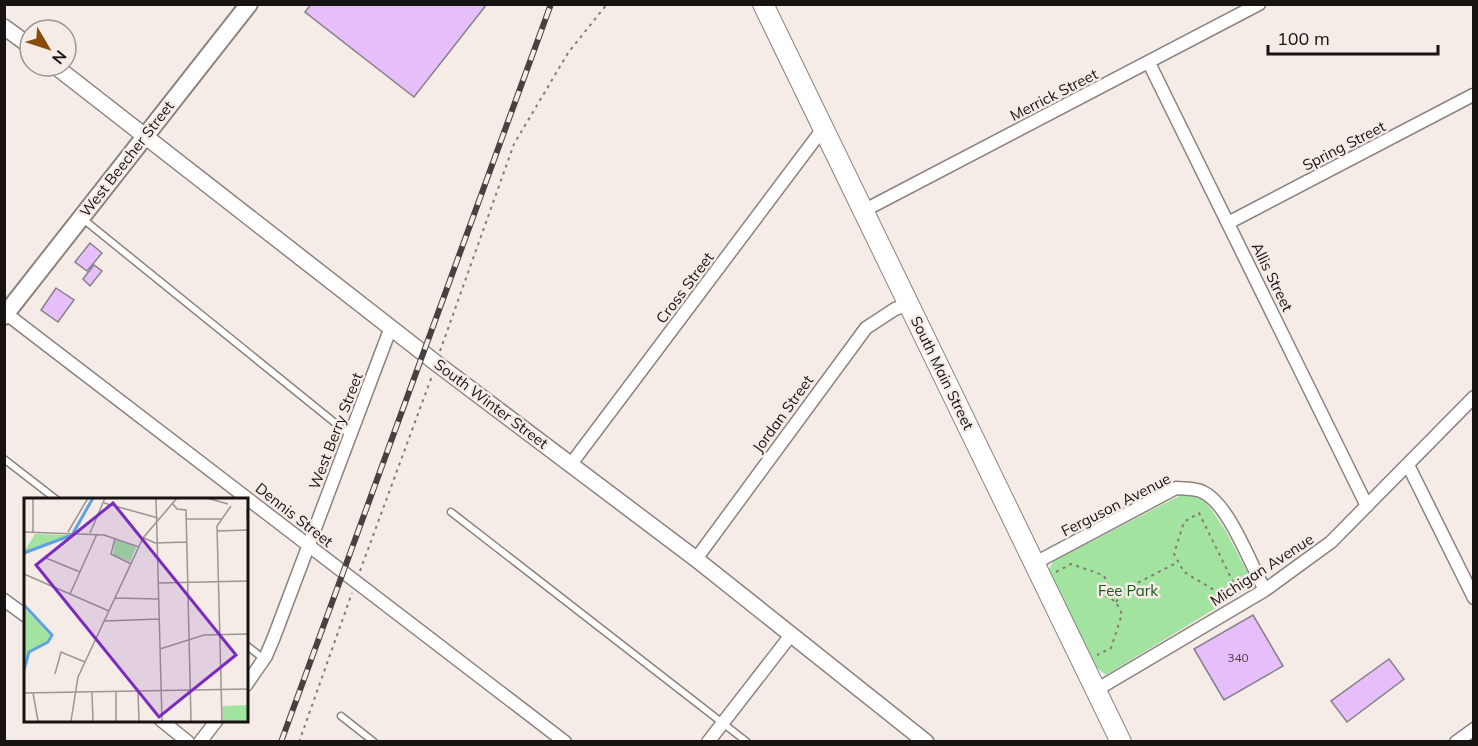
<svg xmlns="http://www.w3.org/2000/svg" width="1478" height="746" viewBox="0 0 1478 746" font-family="Mulish,sans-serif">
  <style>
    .green { fill: #a1e39f }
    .building { fill: #e6bef9; stroke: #868188; stroke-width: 1.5 }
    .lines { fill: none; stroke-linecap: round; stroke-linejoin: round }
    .service-casing { stroke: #8c837f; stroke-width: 9 }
    .minor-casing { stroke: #8c837f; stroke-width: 15 }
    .tertiary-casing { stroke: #8c837f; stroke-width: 18 }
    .secondary-casing { stroke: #8c837f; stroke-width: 20 }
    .primary-casing { stroke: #8c837f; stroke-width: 22 }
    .path { stroke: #827c79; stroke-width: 2; stroke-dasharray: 3 4.5; stroke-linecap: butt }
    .service { stroke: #fff; stroke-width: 6 }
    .minor { stroke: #fff; stroke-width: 12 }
    .tertiary { stroke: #fff; stroke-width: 15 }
    .secondary { stroke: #fff; stroke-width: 16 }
    .primary { stroke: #fff; stroke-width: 20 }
    .rail-casing { stroke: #474240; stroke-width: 6 }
    .rail { stroke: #f5ebe7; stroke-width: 4; stroke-dasharray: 11; stroke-linecap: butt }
    .labels { text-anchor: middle; stroke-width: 5; stroke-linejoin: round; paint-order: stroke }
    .number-label { font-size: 12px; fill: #4a3e4b }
    .street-label { font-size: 15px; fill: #161311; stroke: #f5ebe7 }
    .park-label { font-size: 15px; fill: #185a1c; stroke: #f5ebe7 }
    .inset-river { fill: none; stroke: #5ea2e0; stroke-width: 3 }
    .inset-road { fill: none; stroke: #9c9591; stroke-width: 1.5 }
    .view { fill: #7b2cbf; fill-opacity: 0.15; stroke: #7b2cbf; stroke-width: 3 }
    .inset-edge { fill: none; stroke: #161311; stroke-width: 3 }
  </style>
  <rect width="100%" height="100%" fill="#f5ebe7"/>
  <!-- green -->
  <path class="green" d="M1185 493 1202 496 1224 528 1254 585 1106 675 1096 667 1049 569 1054 561Z"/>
  <!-- building -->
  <path class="building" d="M311 4H487L414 97 305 12Z
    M90 243 102 253 87 271 75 262Z
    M94 265 102 271 90 286 83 279Z
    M56 288 74 300 58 322 41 310Z
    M1253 615 1283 666 1224 700 1194 649Z
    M1389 659 1404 679 1347 722 1331 701Z"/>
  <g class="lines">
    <defs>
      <path id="service" d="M83 219 350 435
        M4 459 57 500
        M451 512 747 742
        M246 645 264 659
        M341 716 374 742"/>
      <path id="minor" d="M1149 63 1367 506
        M863 211 1259 4
        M1228 223 1473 95
        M4 312 565 742
        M571 464 822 130
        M1408 465 1474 598
        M696 559 866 328 895 309 909 304
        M1035 563 1176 488C1184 489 1196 488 1203 492 1229 504 1250 564 1265 590
        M4 600 26 616
        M246 685 266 656 274 637 391 327
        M1096 690 1265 590 1331 542 1474 397
        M161 720 188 742
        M200 742 217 720
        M708 742 791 635
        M1456 742 1474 729"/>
      <path id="tertiary" d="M4 27 30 46
        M55 66 436 363 696 559 926 742"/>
      <path id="secondary" d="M4 316 249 4"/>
      <path id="primary" d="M763 4 1121 742"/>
    </defs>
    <!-- service casing -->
    <use href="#service" class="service-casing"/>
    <!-- minor casing -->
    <use href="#minor" class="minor-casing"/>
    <!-- tertiary casing -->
    <use href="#tertiary" class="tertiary-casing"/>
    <!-- secondary casing -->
    <use href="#secondary" class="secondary-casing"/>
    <!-- primary casing -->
    <use href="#primary" class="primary-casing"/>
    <!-- path -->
    <path class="path" d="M440 351 514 144 568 53 607 4
      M360 571 432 376
      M1056 572 1071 564 1103 575 1108 582 1103 594 1116 602 1122 614 1111 648 1097 655
      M1226 597 1184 572 1174 554 1184 522 1199 513 1237 590
      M1116 602 1126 589 1178 562
      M299 742 352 593"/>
    <!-- service -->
    <use href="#service" class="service"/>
    <!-- minor -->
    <use href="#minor" class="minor"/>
    <!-- tertiary -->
    <use href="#tertiary" class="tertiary"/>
    <!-- secondary -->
    <use href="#secondary" class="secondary"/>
    <!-- primary -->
    <use href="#primary" class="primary"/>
    <defs>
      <path id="rail" d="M281 742 551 4"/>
    </defs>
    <!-- rail casing -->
    <use href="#rail" class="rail-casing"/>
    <!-- rail -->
    <use href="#rail" class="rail"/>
  </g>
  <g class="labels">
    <!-- number labels -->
    <g class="number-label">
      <text x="1238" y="662">340</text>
    </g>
    <!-- street labels -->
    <g class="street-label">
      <text transform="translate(1054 95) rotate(-27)" y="5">Merrick Street</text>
      <text transform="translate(1344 146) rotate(-27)" y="5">Spring Street</text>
      <text transform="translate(127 159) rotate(-52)" y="5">West Beecher Street</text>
      <text transform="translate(1272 277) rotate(64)" y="5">Allis Street</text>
      <text transform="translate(685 288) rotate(-53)" y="5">Cross Street</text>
      <text transform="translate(942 373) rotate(64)" y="5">South Main Street</text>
      <text transform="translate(491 404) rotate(37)" y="5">South Winter Street</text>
      <text transform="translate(783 414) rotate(-54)" y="5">Jordan Street</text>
      <text transform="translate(336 431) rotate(-69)" y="5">West Berry Street</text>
      <text transform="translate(1116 505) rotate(-27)" y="5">Ferguson Avenue</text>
      <text transform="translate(294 515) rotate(38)" y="5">Dennis Street</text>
      <text transform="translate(1262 570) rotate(-33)" y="5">Michigan Avenue</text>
    </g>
    <!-- park labels -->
    <g class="park-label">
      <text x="1128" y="596">Fee Park</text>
    </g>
  </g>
  <!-- overview -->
  <g transform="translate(24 498)">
    <rect width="224" height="224" fill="#f5ebe7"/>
    <path d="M11 36 45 37 0 54ZM91 41 112 49 106 64 89 57ZM0 110 26 137 22 144 5 153 0 167ZM223 207V223H199V208Z" fill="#a1e39f"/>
    <path class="inset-river" d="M0 55 48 37 69 0M0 107 28 137 24 144 5 154 0 172"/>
    <path class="inset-road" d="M132 0 138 223M183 0 204 6M80 5 134 20M148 5 153 11 162 12 167 223M223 12 224 30M162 21H197M193 33 224 32M0 34 80 37 115 49M9 34V0M44 34 64 0M66 35 81 0M91 40 87 56 107 66M120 40 131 45 163 44M22 60 56 74M0 76 85 113M135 85 224 83M46 96 73 36M91 100 135 101M81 123 135 121M136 151 180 137 224 136M31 176 37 154 61 164M114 193 115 223M68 194 69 223M92 194V223M0 195 224 191M9 195 14 223M47 223 54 179 119 40 153 0M198 223 193 28 207 8"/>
    <path class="view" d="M89 5 212 157 135 219 12 67Z"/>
    <rect width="224" height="224" class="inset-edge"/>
  </g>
  <!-- border -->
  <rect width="1478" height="746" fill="none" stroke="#161311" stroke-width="12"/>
  <!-- north arrow -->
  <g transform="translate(48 48) rotate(129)"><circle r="28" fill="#f5ebe7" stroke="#9c9591" stroke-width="1.5"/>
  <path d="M0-4.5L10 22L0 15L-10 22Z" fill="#884b0b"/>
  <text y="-9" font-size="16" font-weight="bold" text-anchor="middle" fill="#161311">N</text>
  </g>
  <!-- scale -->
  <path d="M1268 45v9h170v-9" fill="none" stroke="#161311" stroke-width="3"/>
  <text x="1277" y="45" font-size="18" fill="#161311" stroke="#f5ebe7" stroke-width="4.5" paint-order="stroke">100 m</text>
</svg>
